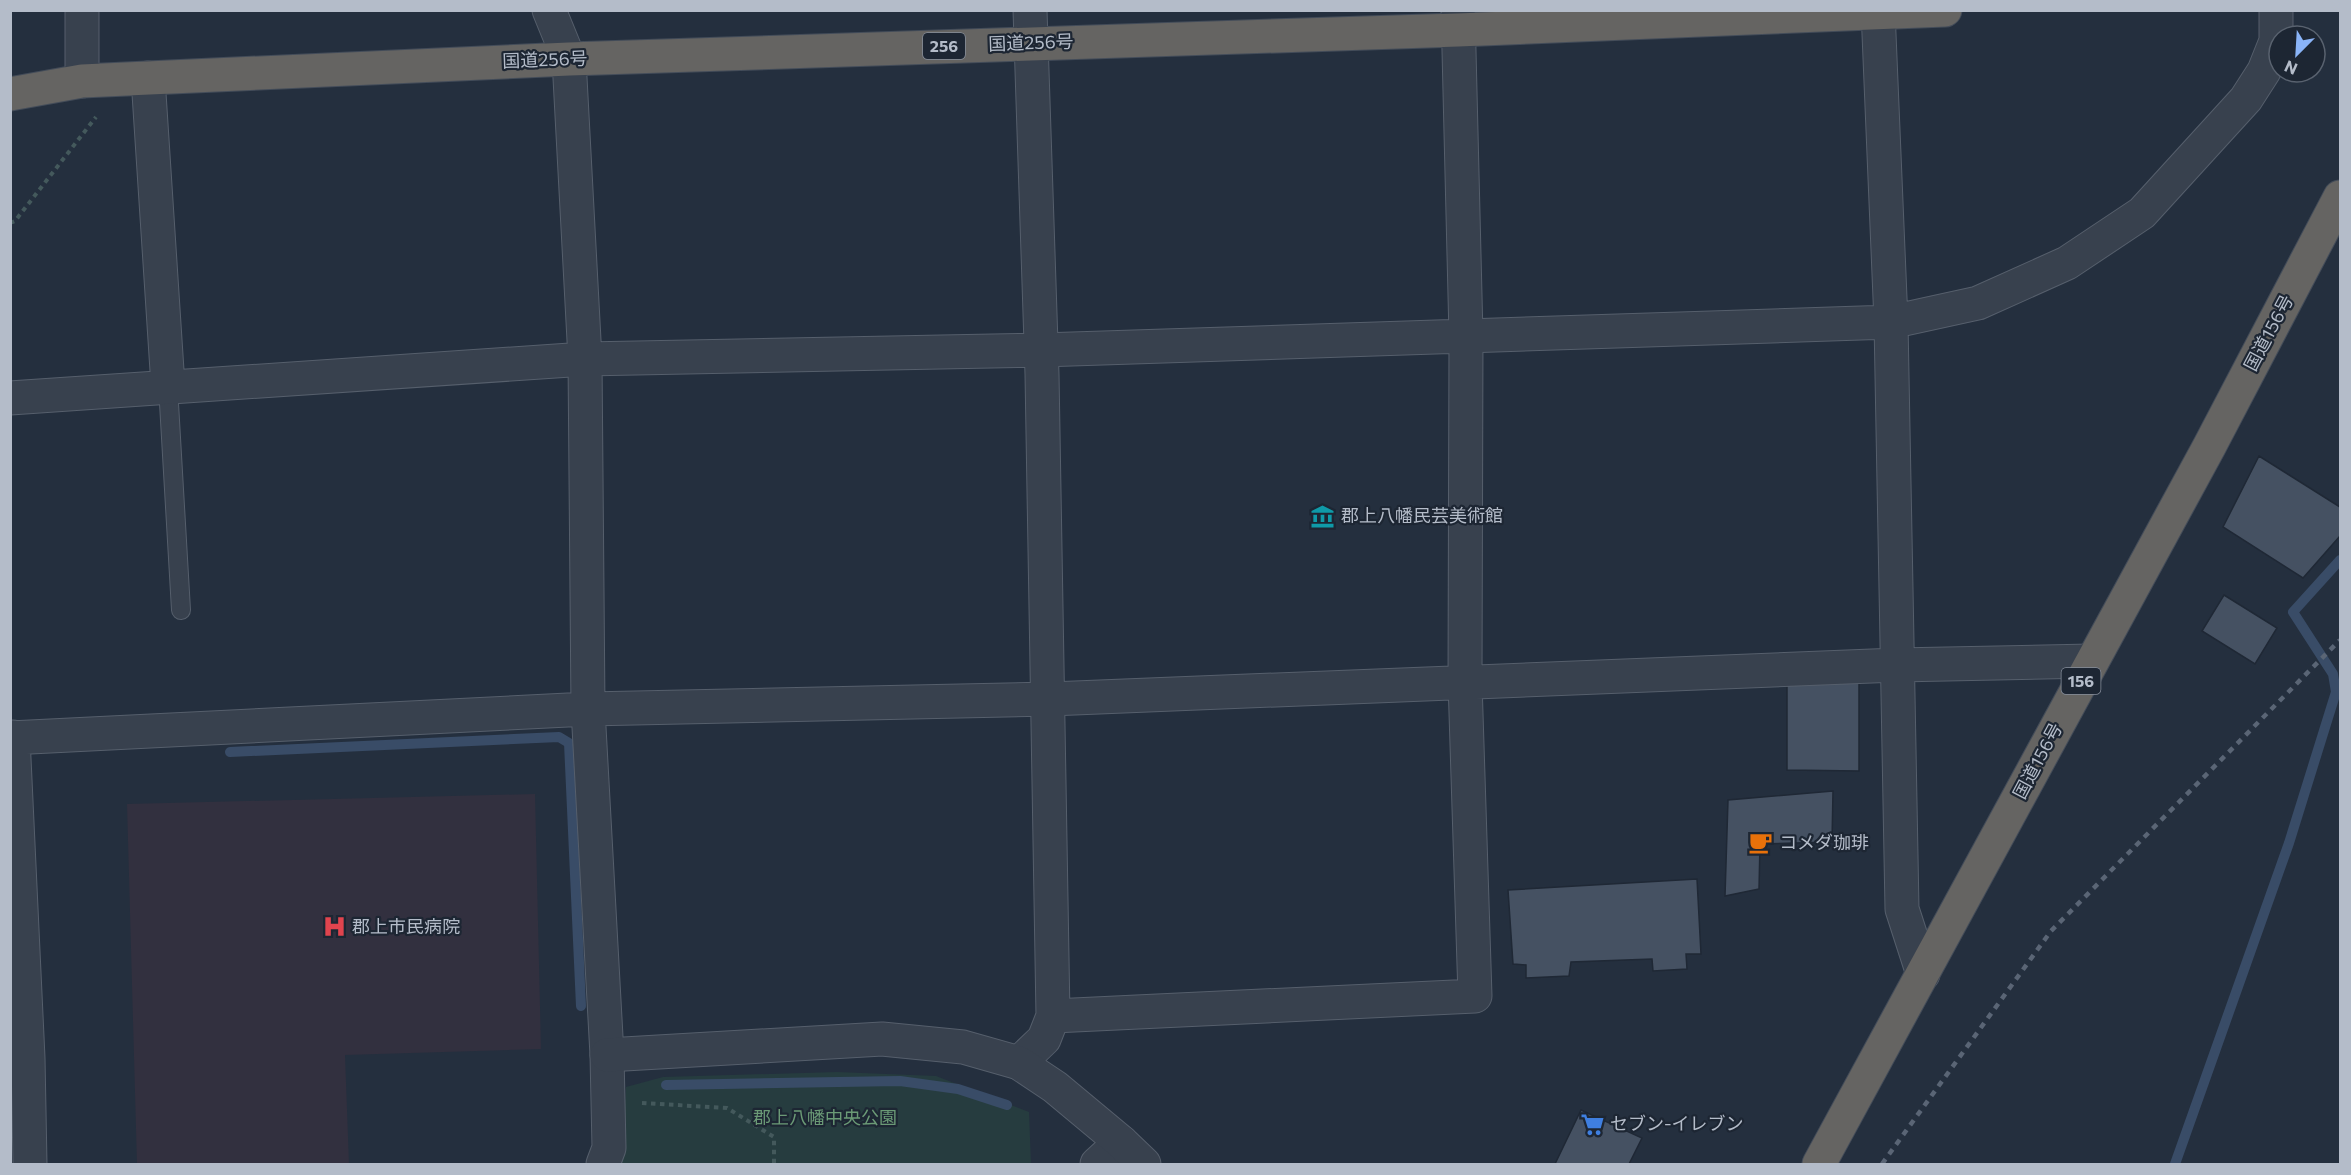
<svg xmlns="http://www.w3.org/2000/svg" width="2351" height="1175" viewBox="0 0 2351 1175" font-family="Commissioner,'Noto Sans JP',sans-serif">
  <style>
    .medical { fill: #32303f }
    .green { fill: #263c3f }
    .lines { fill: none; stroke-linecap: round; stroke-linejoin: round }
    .stream { stroke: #394c67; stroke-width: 10 }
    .building { fill: #455162; stroke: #1f2835; stroke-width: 1.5 }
    .service-casing { stroke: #565f6c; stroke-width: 20 }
    .minor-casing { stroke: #565f6c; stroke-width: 35 }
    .tertiary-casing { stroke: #565f6c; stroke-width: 35 }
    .trunk-casing { stroke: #434c59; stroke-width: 35 }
    .path { stroke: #44595c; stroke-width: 4; stroke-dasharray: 4.5 4.5; stroke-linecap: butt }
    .service { stroke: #38414e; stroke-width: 18 }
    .minor { stroke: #38414e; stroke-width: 33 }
    .tertiary { stroke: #38414e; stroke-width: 33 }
    .trunk { stroke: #656462; stroke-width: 33 }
    .rail { stroke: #5a6575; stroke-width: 4.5; stroke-dasharray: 6 6; stroke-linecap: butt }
    .labels { text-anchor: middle; stroke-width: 4.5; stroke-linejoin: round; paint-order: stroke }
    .shield { fill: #1d2633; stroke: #878f9c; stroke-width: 1.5 }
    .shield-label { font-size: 16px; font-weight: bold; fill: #b4bcc9 }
    .street-label { font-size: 18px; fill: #b4bcc9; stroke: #1d2633 }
    .poi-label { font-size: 18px; fill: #b4bcc9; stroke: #1d2633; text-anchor: start }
    .park-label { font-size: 18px; fill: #6b9a76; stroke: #1d2633 }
  </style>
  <rect width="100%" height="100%" fill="#242f3e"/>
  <!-- medical -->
  <path class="medical" d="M535 794 541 1049 345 1055 349 1164H137L127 804Z"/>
  <!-- green -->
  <path class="green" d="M837 1072 936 1076 1029 1112 1031 1164H618L622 1154 626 1087 663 1077Z"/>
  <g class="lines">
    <!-- stream -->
    <path class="stream" d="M230 752 559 737 569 743 581 1006
      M666 1085 900 1081 958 1089 1007 1105
      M2175 1164 2289 843 2336 692 2333 674 2293 612 2340 560"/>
  </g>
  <!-- building -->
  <path class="building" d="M2259 456 2340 507V536L2303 578 2223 527Z
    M2224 595 2277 628 2255 664 2202 631Z
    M1787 678 1859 679V771L1787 770Z
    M1833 791 1832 842 1760 844 1759 889 1725 896 1728 800Z
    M1697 879 1701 954H1686L1687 969 1653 971 1652 959 1571 962 1569 976 1526 978V965L1513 964 1508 890Z
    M1581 1110 1642 1138 1629 1164H1555Z"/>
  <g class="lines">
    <defs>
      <path id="service" d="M168 386 181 610"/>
      <path id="minor" d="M82 10V81
        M549 10 569 59 585 359 588 709 607 1055 609 1148 603 1164
        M1878 10 1891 322 1902 909 1923 974
        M148 78 168 386
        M10 398 585 359 1041 350 1891 322 1978 303 2067 263 2142 213 2246 99 2264 71 2276 41V10
        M13 737 28 1058 30 1164
        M10 738 588 709 1050 699 1897 665 2091 661
        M1053 1016 1475 996 1465 682 1466 336 1458 10
        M1019 1063 1044 1039 1053 1016 1042 374 1030 10
        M1097 1164 1121 1142"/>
      <path id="tertiary" d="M607 1055 882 1039 963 1047 1019 1063 1055 1087 1121 1142 1144 1164"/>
      <path id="trunk" d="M10 94 82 81 569 59 1458 30 1945 10
        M1819 1164 2209 447 2340 197"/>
    </defs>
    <!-- service casing -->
    <use href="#service" class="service-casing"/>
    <!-- minor casing -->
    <use href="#minor" class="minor-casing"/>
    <!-- tertiary casing -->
    <use href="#tertiary" class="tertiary-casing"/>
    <!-- trunk casing -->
    <use href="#trunk" class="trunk-casing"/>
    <!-- path -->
    <path class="path" d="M10 223 15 221 96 117
      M642 1103 727 1108 774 1137V1164"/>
    <!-- service -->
    <use href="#service" class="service"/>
    <!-- minor -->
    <use href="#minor" class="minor"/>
    <!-- tertiary -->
    <use href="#tertiary" class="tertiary"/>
    <!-- trunk -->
    <use href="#trunk" class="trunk"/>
    <!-- rail -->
    <path class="rail" d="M1882 1164 2051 931 2340 640"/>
  </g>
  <!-- icons -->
  <defs>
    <symbol id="museum-bare" viewBox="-9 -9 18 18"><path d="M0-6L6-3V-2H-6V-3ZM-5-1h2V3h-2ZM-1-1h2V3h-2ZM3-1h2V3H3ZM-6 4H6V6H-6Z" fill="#0f9aa8" stroke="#1d2633" stroke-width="2.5" paint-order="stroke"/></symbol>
    <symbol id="cafe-bare" viewBox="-9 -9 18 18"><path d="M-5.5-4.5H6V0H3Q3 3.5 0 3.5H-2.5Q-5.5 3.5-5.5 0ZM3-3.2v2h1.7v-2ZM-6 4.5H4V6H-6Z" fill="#e8710a" stroke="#1d2633" stroke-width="2.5" paint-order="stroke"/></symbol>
    <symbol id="hospital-bare" viewBox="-9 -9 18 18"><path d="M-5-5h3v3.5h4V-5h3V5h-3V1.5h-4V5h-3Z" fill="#e0444e" stroke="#1d2633" stroke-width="2.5" paint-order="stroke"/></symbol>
    <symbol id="supermarket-bare" viewBox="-9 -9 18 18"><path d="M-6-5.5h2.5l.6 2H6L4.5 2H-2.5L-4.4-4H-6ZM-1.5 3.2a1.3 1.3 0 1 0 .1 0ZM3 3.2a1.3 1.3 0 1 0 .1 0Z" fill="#3f7fe0" stroke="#1d2633" stroke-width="2.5" paint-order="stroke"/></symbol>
  </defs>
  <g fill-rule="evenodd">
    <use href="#museum-bare" x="1306" y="500" width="33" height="33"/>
    <use href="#cafe-bare" x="1744" y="826" width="33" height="33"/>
    <use href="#hospital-bare" x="318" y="910" width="33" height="33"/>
    <use href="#supermarket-bare" x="1576" y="1108" width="33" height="33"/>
  </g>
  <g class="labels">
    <!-- shield labels -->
    <g class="shield">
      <rect x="923" y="33" width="42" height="26" rx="4.5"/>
      <rect x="2061.5" y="668" width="39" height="26" rx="4.5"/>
    </g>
    <g class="shield-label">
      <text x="944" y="52">256</text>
      <text x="2081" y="687">156</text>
    </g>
    <!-- street labels -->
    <g class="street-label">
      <text transform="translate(1031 43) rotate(-2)" y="6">国道256号</text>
      <text transform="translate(545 60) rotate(-2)" y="6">国道256号</text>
      <text transform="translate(2269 333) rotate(-62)" y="6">国道156号</text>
      <text transform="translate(2038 761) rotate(-62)" y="6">国道156号</text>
    </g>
    <!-- poi labels -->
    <g class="poi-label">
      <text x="1341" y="522">郡上八幡民芸美術館</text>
      <text x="1779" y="849">コメダ珈琲</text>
      <text x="352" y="933">郡上市民病院</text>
      <text x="1610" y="1130">セブン-イレブン</text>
    </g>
    <!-- park labels -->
    <g class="park-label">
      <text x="825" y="1124">郡上八幡中央公園</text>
    </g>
  </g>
  <!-- border -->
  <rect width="2351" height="1175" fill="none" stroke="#b4bcc9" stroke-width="24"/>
  <!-- north arrow -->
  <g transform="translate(2297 54) rotate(204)"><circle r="28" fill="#1d2633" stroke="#59626f" stroke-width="1.5"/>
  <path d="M0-4.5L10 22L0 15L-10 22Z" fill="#8ab4f8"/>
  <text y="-9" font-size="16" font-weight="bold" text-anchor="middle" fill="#b4bcc9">N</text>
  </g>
</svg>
